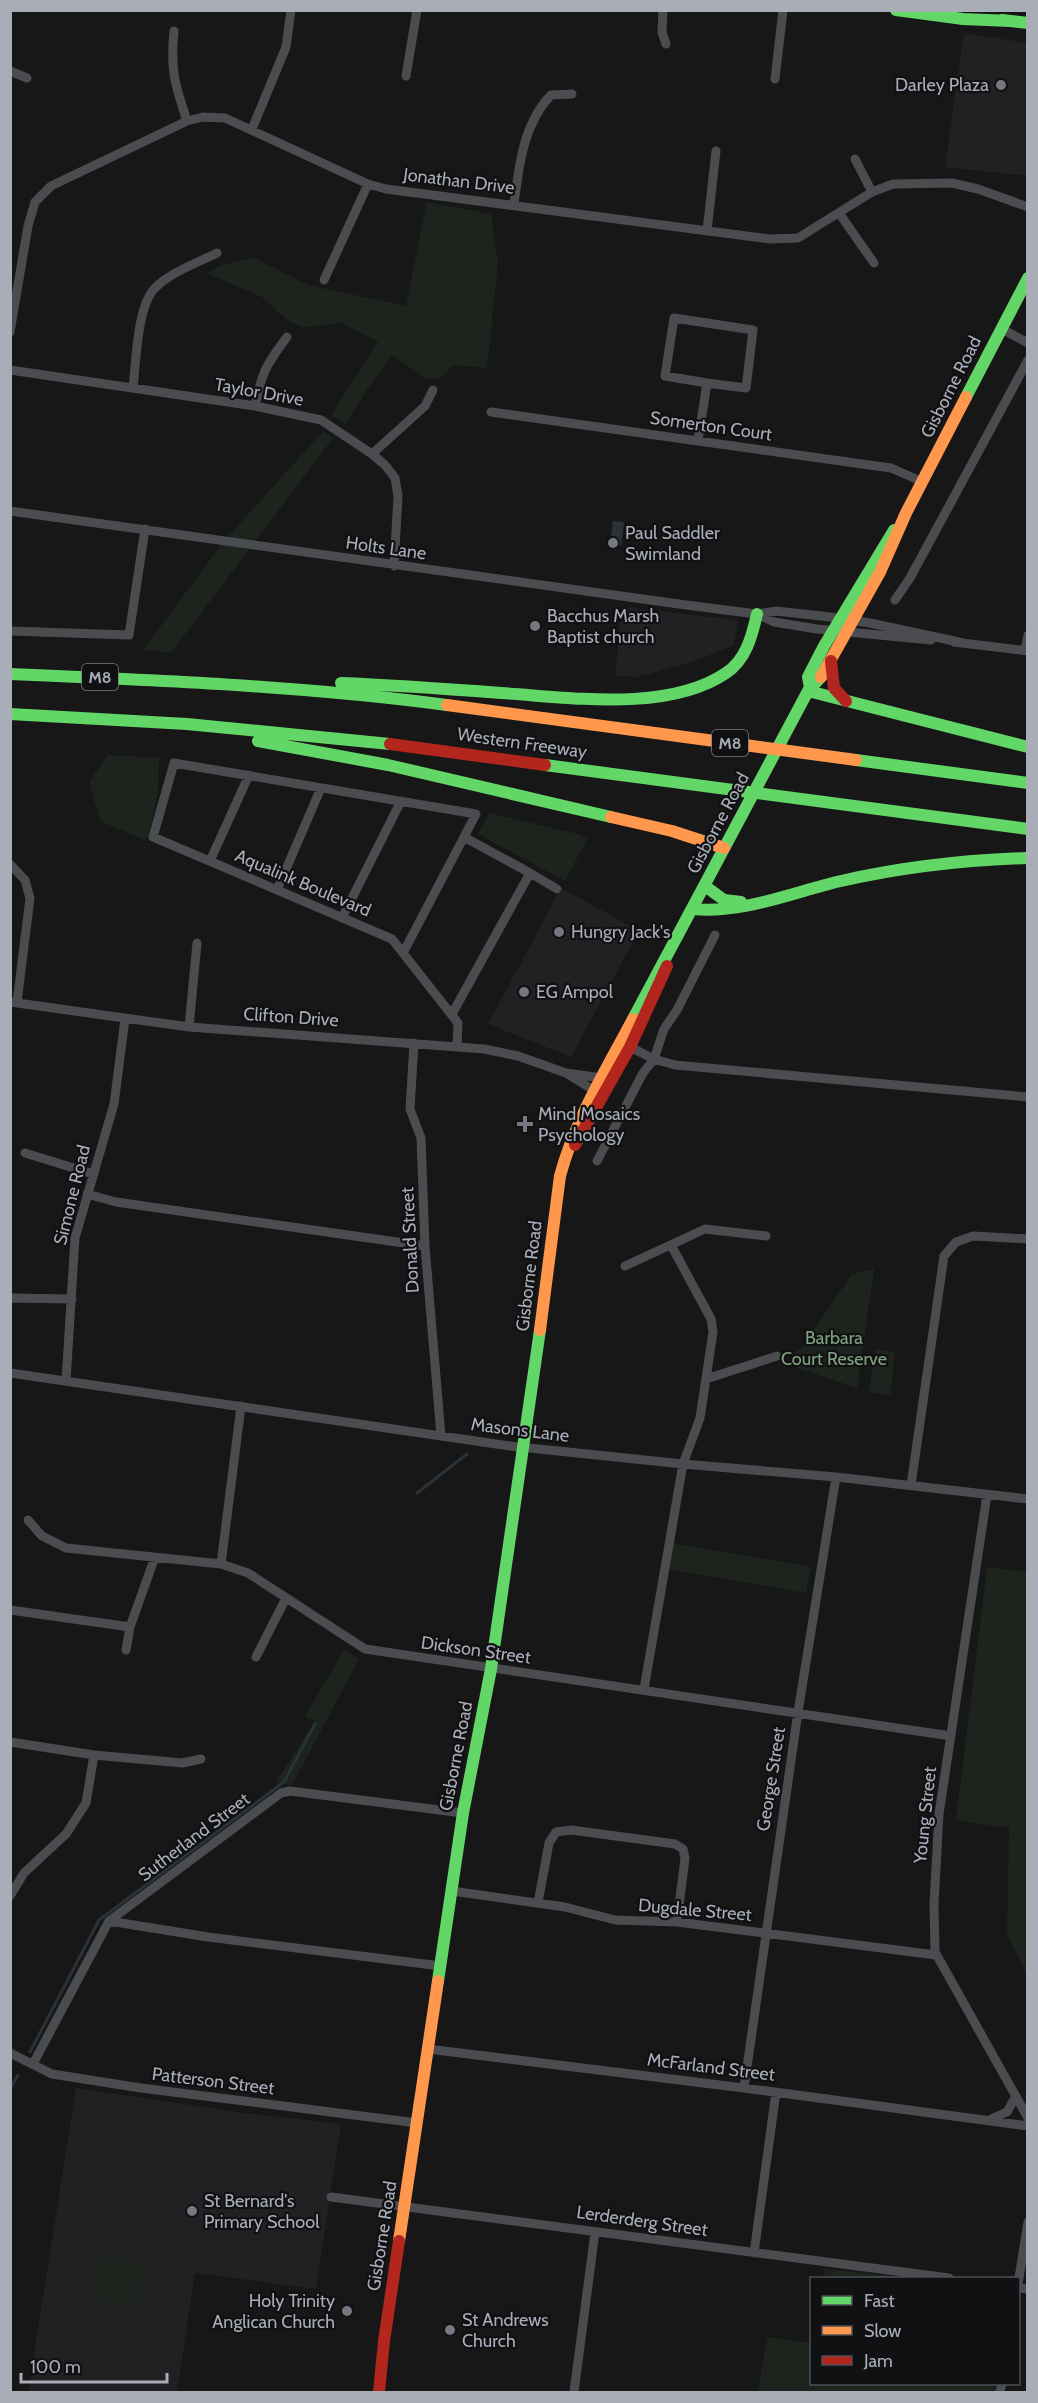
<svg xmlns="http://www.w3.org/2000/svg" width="1038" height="2403" viewBox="0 0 1038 2403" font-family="Cabin,sans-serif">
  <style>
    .built { fill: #212123 }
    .green { fill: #1d241e }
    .water { fill: #2a3239 }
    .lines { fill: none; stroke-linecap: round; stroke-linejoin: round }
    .stream { stroke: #2a3239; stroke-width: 3 }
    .street { stroke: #4b4c50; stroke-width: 9 }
    .fast { stroke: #63d668; stroke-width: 12 }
    .slow { stroke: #ff974d; stroke-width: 12 }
    .jam { stroke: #b3261e; stroke-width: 12 }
    .poi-dot { fill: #757880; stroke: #111113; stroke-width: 2 }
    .labels { text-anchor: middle; stroke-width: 4.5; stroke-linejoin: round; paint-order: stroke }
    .shield { fill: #111113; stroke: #7b7e86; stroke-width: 1.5 }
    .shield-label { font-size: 16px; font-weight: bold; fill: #a8adb8 }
    .poi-label { font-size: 18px; fill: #a8adb8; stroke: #111113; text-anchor: start }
    .street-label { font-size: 18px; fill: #a8adb8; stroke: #111113 }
    .park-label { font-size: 18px; fill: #7fa381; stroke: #111113 }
  </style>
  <rect width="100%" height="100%" fill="#171717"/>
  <!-- built -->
  <path class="built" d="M964 33 1027 43V176L945 167Z
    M622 607 738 620 734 645 698 660 638 677 615 676Z
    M561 888 639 931 571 1057 488 1024Z
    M76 2088 237 2112 341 2124 316 2289 195 2273 177 2392H28Z"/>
  <!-- green -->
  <path class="green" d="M427 202 491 214 498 263 487 368 454 365 439 379 425 378 392 355 368 388 346 424 331 415 378 342 342 323 302 327 287 320 264 298 207 273 223 265 254 258 308 285 406 306Z
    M323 431 333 438 171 653 143 650 224 541Z
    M108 755 159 758 158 794 147 841 100 821 89 782Z
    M489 813 579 834 587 839 565 881 478 834Z
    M874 1269 857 1388 792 1366 793 1354 802 1347 852 1274Z
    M875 1349 895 1352 890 1395 869 1392Z
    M671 1543 811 1567 806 1593 667 1569Z
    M987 1567 1027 1572V1975L1007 1934 1009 1828 956 1820Z
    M344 1649 359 1659 292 1785 276 1782 315 1721 305 1717Z
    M102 2256 144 2265 134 2308 92 2298Z
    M825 2269 914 2278H824Z
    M767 2337 811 2343 812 2384H1002L1000 2392H758Z"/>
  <!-- water -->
  <path class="water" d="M613 521 624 522 621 546 610 544Z"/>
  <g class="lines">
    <!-- stream -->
    <path class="stream" d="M417 1493 467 1454
      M30 2052 99 1920 284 1782 315 1724
      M10 2089 18 2075"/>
    <!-- street -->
    <path class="street" d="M663 10 662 32 666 44
      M174 31C170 71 175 84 187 121
      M10 71 27 78
      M406 76 417 10
      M775 79 783 10
      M252 129 286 47 291 10
      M855 159 872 192
      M514 204C519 166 523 124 551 95L572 94
      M839 213 874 263
      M707 231 716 151
      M324 280 368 184
      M1002 329 1028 343
      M10 332 28 226 35 202 51 186 187 121 203 117 225 118 368 184 386 189 770 239 798 238 872 192 893 184 952 183 978 189 1028 207
      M10 370 255 406 321 420 372 454 385 465 395 478 398 496 394 566
      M133 388C136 363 137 306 155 288 171 272 197 263 217 253
      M255 406C262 372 266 365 287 337
      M491 412 891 468 923 482
      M698 441 707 383 746 388 753 330 674 318 665 376 707 383
      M372 454 425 406 433 390
      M10 511 686 605 757 614 776 611 839 618 870 623 959 642
      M895 600 910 578 1028 360
      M757 614 774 622 817 629 931 640
      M10 631 129 635 145 529
      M954 642 1028 651
      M1025 650 1028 635
      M210 861 249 775
      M10 864 25 880 30 898 17 1002
      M530 873 557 889
      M277 890 321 788
      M342 918 401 801
      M403 953 476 814 174 763 153 837 392 939 458 1023 457 1046
      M10 1002 189 1027 484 1049 518 1056 566 1073 602 1078
      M452 1014 530 873 464 837
      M189 1027 197 943
      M414 1043 410 1109 421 1138 425 1246 441 1436
      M630 1047 654 1059 675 1065 1028 1097
      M566 1073 595 1091
      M25 1153 93 1174
      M597 1161 643 1073 654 1059 664 1029 677 1010 715 935
      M87 1194 116 1202 425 1246
      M625 1266 705 1229 766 1236
      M10 1298 72 1299
      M10 1373 510 1446 683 1464 836 1477 1028 1499
      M706 1379 777 1356
      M66 1381 75 1238 114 1104 125 1019
      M911 1485 944 1256 956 1242 973 1236 1028 1239
      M987 1495 939 1814 934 1904 935 1952 1028 2118
      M28 1520 42 1536 66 1548 221 1564 248 1573 365 1649 951 1736
      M221 1564 241 1406
      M10 1610 130 1627
      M126 1650 130 1627 155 1557
      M256 1657 286 1598
      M644 1689 683 1464 700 1418 713 1332 711 1319 671 1245
      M10 1742 94 1755 182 1763 201 1759
      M452 1891 565 1907 615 1920 677 1922 936 1955
      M10 1896 24 1873 66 1834 86 1803 94 1755
      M538 1903 549 1843 556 1832 571 1830 675 1844 683 1849 685 1858 677 1922
      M109 1921 208 1937 441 1966
      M428 2049 744 2088 1028 2126
      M10 2053 52 2074 141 2088 417 2123
      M33 2064 109 1921 281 1793 290 1791 463 1813
      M744 2088 798 1712 836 1477
      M991 2119 1007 2112 1016 2096
      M331 2197 949 2278
      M754 2253 776 2092
      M1018 2284 1028 2222
      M1018 2288 1028 2289
      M574 2392 595 2232
      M1000 2392 1002 2384"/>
    <!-- fast -->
    <path class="fast" d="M896 10 963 19 1010 21
      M1002 20 1028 23
      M966 397 1028 278
      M10 674C156 680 302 686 447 705
      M341 683C394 685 448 689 501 693 568 697 667 713 726 673 746 660 752 636 757 614
      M810 688 808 677 824 646 894 530
      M808 691 1028 747
      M10 714 187 724 390 744
      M258 741 388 765 611 817
      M856 760 1028 783
      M545 765 1028 829
      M705 886 724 900 741 902
      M693 909C743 914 793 892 841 881 903 867 965 860 1028 858
      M633 1019 808 691 821 677
      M438 1981 463 1813 491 1669 540 1330"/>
    <!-- slow -->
    <path class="slow" d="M821 677 880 572 906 513 966 397
      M447 705 856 760
      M611 817 672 831 724 848
      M540 1330 560 1176C575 1120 606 1070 633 1019
      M399 2241 438 1981"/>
    <!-- jam -->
    <path class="jam" d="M831 661 834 688 846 701
      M390 744 545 765
      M575 1145 630 1047 667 966
      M379 2392 384 2341 399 2241"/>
  </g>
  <!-- markers -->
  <g class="poi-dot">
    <circle cx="1001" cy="85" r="6"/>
    <circle cx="613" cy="543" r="6"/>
    <circle cx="535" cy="626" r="6"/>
    <circle cx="559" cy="932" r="6"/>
    <circle cx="524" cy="992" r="6"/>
    <path d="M522 1115h6v6h6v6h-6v6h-6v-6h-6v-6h6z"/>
    <circle cx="192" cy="2211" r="6"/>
    <circle cx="347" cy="2311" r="6"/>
    <circle cx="450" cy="2330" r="6"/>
  </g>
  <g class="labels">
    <!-- shield labels -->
    <g class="shield">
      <rect x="82" y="664" width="36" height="26" rx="4.5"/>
      <rect x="712" y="730" width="36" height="26" rx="4.5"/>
    </g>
    <g class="shield-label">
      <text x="100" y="683">M8</text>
      <text x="730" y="749">M8</text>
    </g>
    <!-- poi labels -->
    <g class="poi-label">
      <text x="989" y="91" text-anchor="end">Darley Plaza</text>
      <text x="625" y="539">Paul Saddler<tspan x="625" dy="21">Swimland</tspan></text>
      <text x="547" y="622">Bacchus Marsh<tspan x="547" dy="21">Baptist church</tspan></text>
      <text x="571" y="938">Hungry Jack's</text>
      <text x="536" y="998">EG Ampol</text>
      <text x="538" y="1120">Mind Mosaics<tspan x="538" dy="21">Psychology</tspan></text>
      <text x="204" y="2207">St Bernard's<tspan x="204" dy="21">Primary School</tspan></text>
      <text x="335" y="2307" text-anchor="end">Holy Trinity<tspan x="335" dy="21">Anglican Church</tspan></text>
      <text x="462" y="2326">St Andrews<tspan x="462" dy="21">Church</tspan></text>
    </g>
    <!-- street labels -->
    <g class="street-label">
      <text transform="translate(459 181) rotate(7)" y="6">Jonathan Drive</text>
      <text transform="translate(951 387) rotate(-63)" y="6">Gisborne Road</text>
      <text transform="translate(259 392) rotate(10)" y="6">Taylor Drive</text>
      <text transform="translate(711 426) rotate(8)" y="6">Somerton Court</text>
      <text transform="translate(386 548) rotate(8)" y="6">Holts Lane</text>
      <text transform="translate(522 743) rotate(8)" y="6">Western Freeway</text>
      <text transform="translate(718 823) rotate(-62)" y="6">Gisborne Road</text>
      <text transform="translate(303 883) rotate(23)" y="6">Aqualink Boulevard</text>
      <text transform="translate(291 1017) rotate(4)" y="6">Clifton Drive</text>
      <text transform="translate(72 1195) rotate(-76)" y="6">Simone Road</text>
      <text transform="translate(410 1240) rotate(-93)" y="6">Donald Street</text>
      <text transform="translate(529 1276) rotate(-83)" y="6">Gisborne Road</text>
      <text transform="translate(520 1430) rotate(7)" y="6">Masons Lane</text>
      <text transform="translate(476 1650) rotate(8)" y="6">Dickson Street</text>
      <text transform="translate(456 1756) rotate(-79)" y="6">Gisborne Road</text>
      <text transform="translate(771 1779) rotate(-81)" y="6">George Street</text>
      <text transform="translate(925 1815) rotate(-84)" y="6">Young Street</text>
      <text transform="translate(194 1837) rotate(-37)" y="6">Sutherland Street</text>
      <text transform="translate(695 1910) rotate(5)" y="6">Dugdale Street</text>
      <text transform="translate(711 2067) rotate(7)" y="6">McFarland Street</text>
      <text transform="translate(213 2081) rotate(7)" y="6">Patterson Street</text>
      <text transform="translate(642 2221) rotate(8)" y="6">Lerderderg Street</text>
      <text transform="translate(382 2236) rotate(-81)" y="6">Gisborne Road</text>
    </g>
    <!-- park labels -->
    <g class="park-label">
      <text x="834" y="1344">Barbara<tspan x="834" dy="21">Court Reserve</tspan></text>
    </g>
  </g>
  <!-- border -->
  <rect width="1038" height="2403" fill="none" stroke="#a8adb8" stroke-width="24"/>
  <!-- legend -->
  <rect x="810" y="2277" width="210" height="108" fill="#111113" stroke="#4d4f55" stroke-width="1.5"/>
  <rect x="822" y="2296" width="30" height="9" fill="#63d668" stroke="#4d4f55" stroke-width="1.5"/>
  <text x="864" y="2307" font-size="18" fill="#a8adb8">Fast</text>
  <rect x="822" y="2326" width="30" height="9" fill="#ff974d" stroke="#4d4f55" stroke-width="1.5"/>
  <text x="864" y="2337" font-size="18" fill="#a8adb8">Slow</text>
  <rect x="822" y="2356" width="30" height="9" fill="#b3261e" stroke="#4d4f55" stroke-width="1.5"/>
  <text x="864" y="2367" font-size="18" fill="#a8adb8">Jam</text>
  <!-- scale -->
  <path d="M21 2373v9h146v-9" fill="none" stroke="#a8adb8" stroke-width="3"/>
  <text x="30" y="2373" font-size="18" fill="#a8adb8" stroke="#111113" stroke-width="4.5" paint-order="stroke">100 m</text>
</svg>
